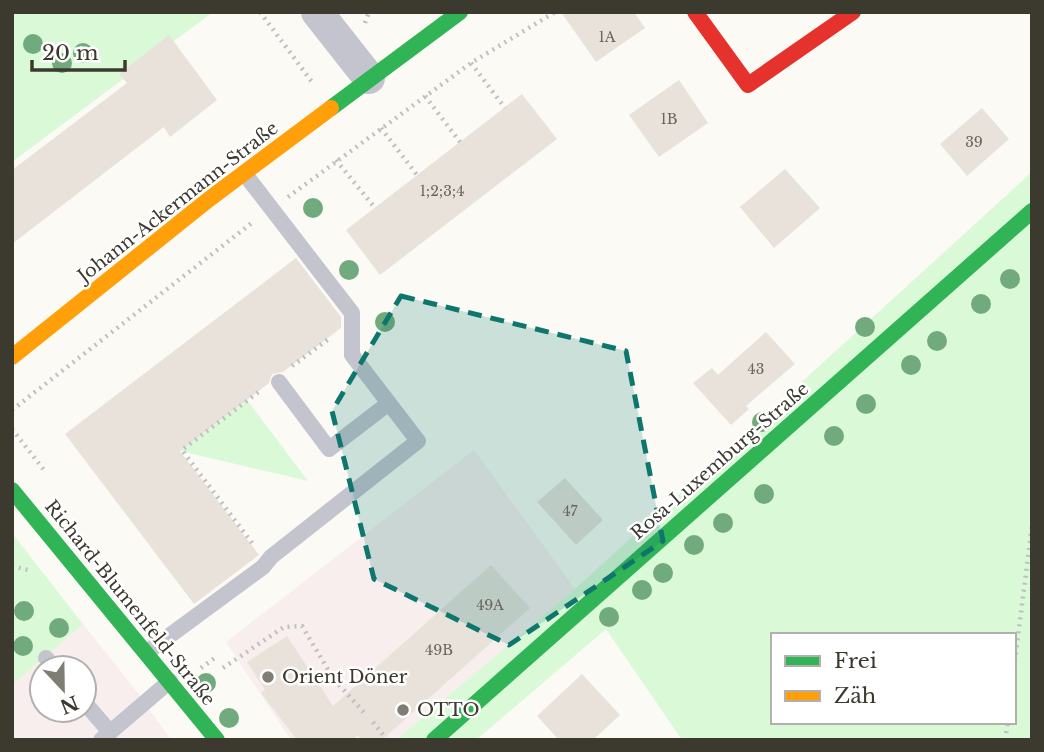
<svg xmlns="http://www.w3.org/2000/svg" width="1044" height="752" viewBox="0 0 1044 752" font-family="'Libre Baskerville',serif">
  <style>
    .commercial { fill: #f8eeed; fill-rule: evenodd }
    .green { fill: #d9f9d7; fill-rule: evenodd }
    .building { fill: #e8e2db }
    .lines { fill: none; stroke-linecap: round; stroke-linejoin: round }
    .path { stroke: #bfbfc4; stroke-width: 4.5; stroke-dasharray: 2 5; stroke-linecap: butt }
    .lane { stroke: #c3c4ce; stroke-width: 16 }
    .street { stroke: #c3c4ce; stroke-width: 32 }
    .fast { stroke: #30b455; stroke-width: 16 }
    .slow { stroke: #ff9f0a; stroke-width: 16 }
    .jam { stroke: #e5322d; stroke-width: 16 }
    .tree { fill: #71ab7d }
    .marked { fill: #0f766e; fill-opacity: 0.2; stroke: #0f766e; stroke-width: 5; stroke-dasharray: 14 9; stroke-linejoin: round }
    .poi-dot { fill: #7f7d74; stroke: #fff; stroke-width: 2.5 }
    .labels { text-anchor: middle; stroke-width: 5; stroke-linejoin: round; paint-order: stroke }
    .number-label { font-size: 14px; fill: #69655c }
    .street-label { font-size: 18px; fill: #3c392f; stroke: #fff }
    .poi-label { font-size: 18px; fill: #3c392f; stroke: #fff; text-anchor: start }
  </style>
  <rect width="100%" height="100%" fill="#fbfaf4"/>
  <!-- commercial -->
  <path class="commercial" d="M474 450 575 589 396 740H291L226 642Z
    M83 624 138 693 171 740H12V685ZM42 668H84V710H42Z"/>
  <!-- green -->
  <path class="green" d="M12 12H213L12 162Z
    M1032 172V740H682L606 629 476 740H396L575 589ZM773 635H1014V722H773Z
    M247 400 308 481 180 451Z
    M12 533 83 624 12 685Z"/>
  <!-- building -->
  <path class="building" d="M561 12H634L645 28 596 62Z
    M169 35 217 100 170 137 164 127 12 244V170L127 83 119 74Z
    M679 80 708 123 659 157 629 115Z
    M522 94 557 139 380 275 346 230Z
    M982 108 1009 139 967 176 940 144Z
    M785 169 820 208 774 248 740 207Z
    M296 258 341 317V328L283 372 272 374 269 383 180 451 259 555 194 604 65 434Z
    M766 332 795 364 746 406 749 409 731 425 693 383 712 368 718 375Z
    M565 478 603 520 576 545 537 502Z
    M491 565 530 608 382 740H361L358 735 352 740H297L261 693 265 690 247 662 287 636 333 706Z
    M582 674 620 715 593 740H559L537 716Z"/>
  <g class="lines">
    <!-- path -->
    <path class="path" d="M260 12 312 82
      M365 23 369 12
      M471 63 505 108
      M425 96 460 142
      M381 128 417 175
      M336 160 375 208
      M288 197 471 63 555 12
      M292 366 330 338
      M12 410 253 222
      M12 429 44 470
      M252 543 182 450 260 391
      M12 566 32 571
      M201 668 216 657
      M223 668 284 627 302 626 333 678 367 716
      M1014 668 1032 526
      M373 722 387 740
      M1005 740 1008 722"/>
    <!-- lane -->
    <path class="lane" d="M279 382 329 449 389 403
      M146 653 263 567 271 557 418 441 352 355V313L244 173
      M46 658 55 668
      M84 702 110 732
      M101 740 170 681"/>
    <!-- street -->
    <path class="street" d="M317 12 369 78"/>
    <!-- fast -->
    <path class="fast" d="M331 108 460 12
      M12 490 217 740
      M434 740 1032 211"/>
    <!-- slow -->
    <path class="slow" d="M12 357 208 200 331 108"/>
    <!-- jam -->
    <path class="jam" d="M695 12 748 85 853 12"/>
  </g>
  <!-- trees -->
  <g class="tree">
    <circle cx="33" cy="44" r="10"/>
    <circle cx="83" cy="53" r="10"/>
    <circle cx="62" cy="63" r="10"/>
    <circle cx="313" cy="208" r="10"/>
    <circle cx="349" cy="270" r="10"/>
    <circle cx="1010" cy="279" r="10"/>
    <circle cx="981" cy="304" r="10"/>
    <circle cx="385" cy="322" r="10"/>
    <circle cx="865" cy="327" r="10"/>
    <circle cx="937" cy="341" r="10"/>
    <circle cx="911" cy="365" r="10"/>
    <circle cx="866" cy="404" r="10"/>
    <circle cx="762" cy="422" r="10"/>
    <circle cx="834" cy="436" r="10"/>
    <circle cx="764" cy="494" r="10"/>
    <circle cx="723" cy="523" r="10"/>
    <circle cx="694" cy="545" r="10"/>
    <circle cx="663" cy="573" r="10"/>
    <circle cx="642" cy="590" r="10"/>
    <circle cx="24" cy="611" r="10"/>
    <circle cx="609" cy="617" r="10"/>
    <circle cx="59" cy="628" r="10"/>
    <circle cx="23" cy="646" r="10"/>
    <circle cx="206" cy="683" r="10"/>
    <circle cx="229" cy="718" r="10"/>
  </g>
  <!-- marked area -->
  <path class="marked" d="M401 296 626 351 663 541 509 645 374 579 332 411Z"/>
  <!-- markers -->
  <g class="poi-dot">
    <circle cx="268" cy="677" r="7"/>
    <circle cx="403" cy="710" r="7"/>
  </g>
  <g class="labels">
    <!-- number labels -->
    <g class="number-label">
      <text x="607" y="42">1A</text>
      <text x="669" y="124">1B</text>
      <text x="974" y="147">39</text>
      <text x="442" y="196">1;2;3;4</text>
      <text x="756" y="374">43</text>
      <text x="570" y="516">47</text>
      <text x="490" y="610">49A</text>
      <text x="439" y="655">49B</text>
    </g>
    <!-- street labels -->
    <g class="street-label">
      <text transform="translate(178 202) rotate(-38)" y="6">Johann-Ackermann-Straße</text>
      <text transform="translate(720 461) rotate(-41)" y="6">Rosa-Luxemburg-Straße</text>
      <text transform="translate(130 603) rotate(51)" y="6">Richard-Blumenfeld-Straße</text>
    </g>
    <!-- poi labels -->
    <g class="poi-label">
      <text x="282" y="683">Orient Döner</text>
      <text x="417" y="716">OTTO</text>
    </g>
  </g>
  <!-- border -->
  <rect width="1044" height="752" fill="none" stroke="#3c392f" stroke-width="28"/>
  <!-- legend -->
  <rect x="771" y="633" width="245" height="91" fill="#ffffff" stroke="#b1b0ac" stroke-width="2"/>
  <rect x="785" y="656" width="35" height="10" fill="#30b455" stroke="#b1b0ac" stroke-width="2"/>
  <text x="834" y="668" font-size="21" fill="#3c392f">Frei</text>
  <rect x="785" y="691" width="35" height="10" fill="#ff9f0a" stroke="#b1b0ac" stroke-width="2"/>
  <text x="834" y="703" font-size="21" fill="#3c392f">Zäh</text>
  <!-- north arrow -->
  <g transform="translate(63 689) rotate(158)"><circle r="33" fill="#ffffff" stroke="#b1b0ac" stroke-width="2"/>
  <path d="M0-5L12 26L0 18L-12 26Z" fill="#7f7d74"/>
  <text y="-10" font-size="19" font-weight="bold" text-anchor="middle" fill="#3c392f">N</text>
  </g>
  <!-- scale -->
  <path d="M32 60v10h93v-10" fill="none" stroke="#3c392f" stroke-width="3.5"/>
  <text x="42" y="60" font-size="21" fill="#3c392f" stroke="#ffffff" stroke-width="5" paint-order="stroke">20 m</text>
</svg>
